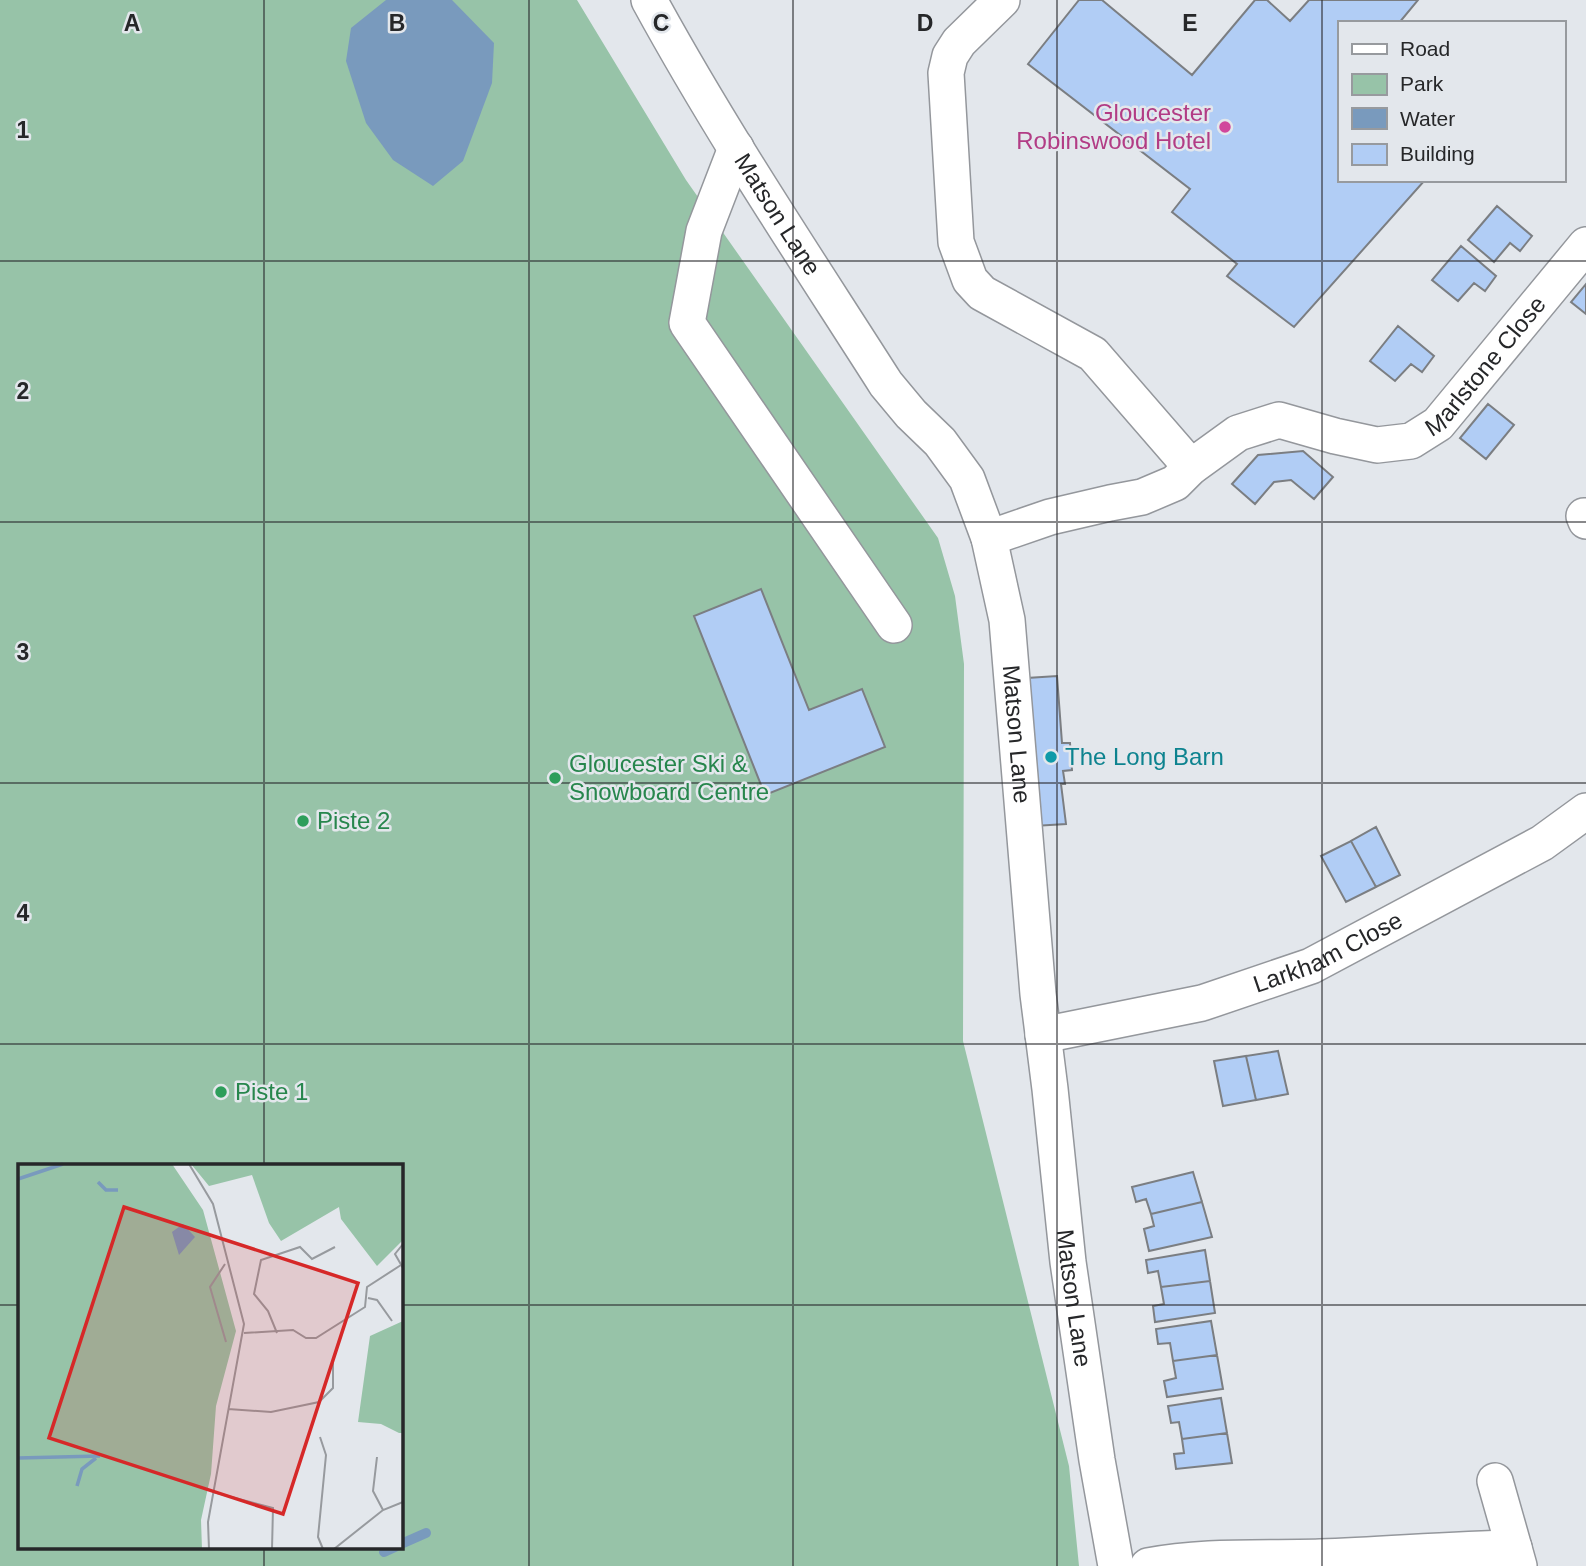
<svg xmlns="http://www.w3.org/2000/svg" width="1586" height="1566" viewBox="0 0 1586 1566" font-family="Helvetica,sans-serif">
  <style>
    .green { fill: #97c3a8; fill-rule: evenodd }
    .water { fill: #799abd }
    .lines { fill: none; stroke-linecap: round; stroke-linejoin: round }
    .stream { stroke: #799abd; stroke-width: 10 }
    .building { fill: #b1cdf5; stroke: #7b7e82; stroke-width: 2 }
    .minor-casing { stroke: #94979c; stroke-width: 38 }
    .minor { stroke: #fff; stroke-width: 35 }
    .grid { fill: none; stroke: #262729; stroke-width: 2; stroke-opacity: 0.55 }
    .hotel-dot { fill: #d1479c; stroke: #e3e7ec; stroke-width: 2.5 }
    .culture-dot { fill: #0f9aa8; stroke: #e3e7ec; stroke-width: 2.5 }
    .leisure-dot { fill: #2e9e5b; stroke: #e3e7ec; stroke-width: 2.5 }
    .labels { text-anchor: middle; stroke-width: 5; stroke-linejoin: round; paint-order: stroke }
    .hotel-label { font-size: 24px; fill: #b23c85; stroke: #e3e7ec; text-anchor: end }
    .street-label { font-size: 24px; fill: #262729; stroke: #e3e7ec }
    .culture-label { font-size: 24px; fill: #0d838f; stroke: #e3e7ec; text-anchor: start }
    .leisure-label { font-size: 24px; fill: #27864d; stroke: #e3e7ec; text-anchor: start }
    .inset-river { fill: none; stroke: #799abd; stroke-width: 3.5 }
    .inset-road { fill: none; stroke: #979a9e; stroke-width: 2 }
    .view { fill: #d62828; fill-opacity: 0.15; stroke: #d62828; stroke-width: 3.5 }
    .inset-edge { fill: none; stroke: #262729; stroke-width: 3.5 }
    .grid-label { font-size: 23px; text-anchor: middle; font-weight: bold; fill: #262729; stroke: #e3e7ec; stroke-width: 5; stroke-linejoin: round; paint-order: stroke }
  </style>
  <rect width="100%" height="100%" fill="#e3e7ec"/>
  <!-- green -->
  <path class="green" d="M0 0H577L686 180 938 538 955 596 964 664 963 1041 1069 1466 1079 1566H0ZM19 1165H401V1547H19Z"/>
  <!-- water -->
  <path class="water" d="M386 0H452L494 43 492 83 463 161 433 186 393 160 366 123 346 61 351 28Z"/>
  <g class="lines">
    <!-- stream -->
    <path class="stream" d="M401 1544 426 1533
      M384 1552 395 1547"/>
  </g>
  <!-- building -->
  <path class="building" d="M1079 0H1102L1192 75 1255 0H1267L1290 21 1309 0H1418L1399 23H1339V180H1425L1294 327 1227 276 1237 264 1172 212 1190 189 1028 64Z
    M1497 206 1532 236 1520 251 1510 243 1494 262 1468 240Z
    M1461 246 1496 276 1485 291 1474 283 1458 301 1432 280Z
    M1586 284V314L1571 302Z
    M1398 326 1434 356 1422 372 1411 364 1395 381 1370 361Z
    M1488 404 1514 425 1486 459 1460 438Z
    M1303 451 1333 477 1314 499 1291 480 1274 482 1255 504 1232 484 1258 455Z
    M761 589 809 710 862 689 885 747 765 795 694 616Z
    M1057 676 1062 743H1070L1072 770 1063 771 1065 784H1061L1066 824 1034 826 1027 678Z
    M1376 827 1400 875 1376 887 1351 841Z
    M1351 841 1376 887 1346 902 1321 856Z
    M1278 1051 1288 1094 1256 1100 1246 1056Z
    M1246 1056 1256 1100 1223 1106 1214 1061Z
    M1193 1172 1202 1202 1151 1214 1146 1199 1136 1202 1132 1187Z
    M1202 1202 1212 1237 1149 1251 1144 1229 1154 1226 1151 1214Z
    M1205 1250 1210 1281 1161 1287 1158 1271 1148 1273 1146 1260Z
    M1210 1281 1215 1313 1155 1322 1153 1306 1164 1304 1161 1287Z
    M1211 1321 1217 1355 1173 1361 1170 1343 1158 1344 1156 1329Z
    M1217 1355 1223 1389 1167 1397 1164 1381 1176 1378 1173 1361Z
    M1221 1398 1227 1433 1182 1439 1179 1422 1171 1423 1168 1406Z
    M1227 1433 1232 1463 1176 1469 1174 1454 1184 1453 1182 1439Z"/>
  <g class="lines">
    <defs>
      <g id="minor">
        <path id="s1" d="M649 0C721 132 805 257 886 384L911 414 940 442 967 479 989 538 1007 620 1038 994 1050 1089 1068 1262 1097 1460 1116 1566"/>
        <path d="M1002 0 959 42 950 56 946 73 956 242 970 280 982 293 1093 354 1191 467"/>
        <path d="M736 148 704 231 687 323 894 625"/>
        <path d="M1584 516 1586 521"/>
        <path id="s2" d="M989 538 1050 517 1110 503 1142 497 1175 483 1191 467 1238 433 1279 420 1335 436 1377 445 1411 441 1438 424 1586 245"/>
        <path id="s3" d="M1043 1035 1202 1003 1311 966 1542 843 1586 811"/>
        <path d="M1495 1481 1514 1548"/>
        <path d="M1148 1566C1205 1555 1262 1559 1320 1557 1385 1555 1449 1549 1514 1548L1519 1566"/>
      </g>
    </defs>
    <!-- minor casing -->
    <use href="#minor" class="minor-casing"/>
    <!-- minor -->
    <use href="#minor" class="minor"/>
  </g>
  <!-- grid -->
  <path class="grid" d="M264 0V1165M529 0V1566M793 0V1566M1057 0V1566M1322 0V1566M0 261H1586M0 522H1586M0 783H1586M0 1044H1586M0 1305H19M401 1305H1586M264 1547V1566"/>
  <!-- markers -->
  <circle class="hotel-dot" cx="1225" cy="127" r="7"/>
  <circle class="culture-dot" cx="1051" cy="757" r="7"/>
  <g class="leisure-dot">
    <circle cx="555" cy="778" r="7"/>
    <circle cx="303" cy="821" r="7"/>
    <circle cx="221" cy="1092" r="7"/>
  </g>
  <g class="labels">
    <!-- hotel labels -->
    <g class="hotel-label">
      <text x="1211" y="121">Gloucester<tspan x="1211" dy="28">Robinswood Hotel</tspan></text>
    </g>
    <!-- street labels -->
    <g class="street-label">
      <text dy="8" stroke="none"><textPath href="#s1" startOffset="250">Matson Lane</textPath></text>
      <text dy="8" stroke="none"><textPath href="#s2" startOffset="560">Marlstone Close</textPath></text>
      <text dy="8" stroke="none"><textPath href="#s1" startOffset="838">Matson Lane</textPath></text>
      <text dy="8" stroke="none"><textPath href="#s3" startOffset="298">Larkham Close</textPath></text>
      <text dy="8" stroke="none"><textPath href="#s1" startOffset="1405">Matson Lane</textPath></text>
    </g>
    <!-- culture labels -->
    <g class="culture-label">
      <text x="1065" y="765">The Long Barn</text>
    </g>
    <!-- leisure labels -->
    <g class="leisure-label">
      <text x="569" y="772">Gloucester Ski &amp;<tspan x="569" dy="28">Snowboard Centre</tspan></text>
      <text x="317" y="829">Piste 2</text>
      <text x="235" y="1100">Piste 1</text>
    </g>
  </g>
  <!-- overview -->
  <g transform="translate(18 1164)">
    <rect width="385" height="385" fill="#e3e7ec"/>
    <path d="M0 0H154L185 46 218 167 198 242 193 310 183 356 184 385H0ZM173 0H385V76L359 102 323 55 321 43 263 77 251 59 234 11 191 22ZM385 157V269H381L363 260 340 258 352 172Z" fill="#97c3a8"/>
    <path d="M165 60 177 73 161 91 154 68Z" fill="#799abd"/>
    <path class="inset-river" d="M0 15 45 0M80 18 88 26H100M0 294 82 292M59 322 64 305 78 294"/>
    <path class="inset-road" d="M171 0 195 40 226 160 190 358 191 385M385 80 377 90 385 104M207 100 192 123 208 178M350 134 359 136 374 157M226 169 275 166 288 174H298L347 143 349 123 383 101M259 169 250 147 236 130 243 96 282 83 294 95 317 83M210 245 253 248 301 238 315 224V195M302 273 308 291 300 373 305 385M359 293 355 327 365 346M195 328 255 344 254 385M316 385 365 346 385 338"/>
    <path class="view" d="M106 43 340 119 265 350 31 274Z"/>
    <rect width="385" height="385" class="inset-edge"/>
  </g>
  <g class="grid-label">
    <text x="132" y="31">A</text>
    <text x="397" y="31">B</text>
    <text x="661" y="31">C</text>
    <text x="925" y="31">D</text>
    <text x="1190" y="31">E</text>
    <text x="23" y="138">1</text>
    <text x="23" y="399">2</text>
    <text x="23" y="660">3</text>
    <text x="23" y="921">4</text>
  </g>
  <!-- legend -->
  <rect x="1338" y="21" width="228" height="161" fill="#e3e7ec" stroke="#979a9e" stroke-width="2"/>
  <rect x="1352" y="44" width="35" height="10" fill="#ffffff" stroke="#979a9e" stroke-width="2"/>
  <text x="1400" y="56" font-size="21" fill="#262729">Road</text>
  <rect x="1352" y="74" width="35" height="21" fill="#97c3a8" stroke="#979a9e" stroke-width="2"/>
  <text x="1400" y="91" font-size="21" fill="#262729">Park</text>
  <rect x="1352" y="108" width="35" height="21" fill="#799abd" stroke="#979a9e" stroke-width="2"/>
  <text x="1400" y="126" font-size="21" fill="#262729">Water</text>
  <rect x="1352" y="144" width="35" height="21" fill="#b1cdf5" stroke="#979a9e" stroke-width="2"/>
  <text x="1400" y="161" font-size="21" fill="#262729">Building</text>
</svg>
